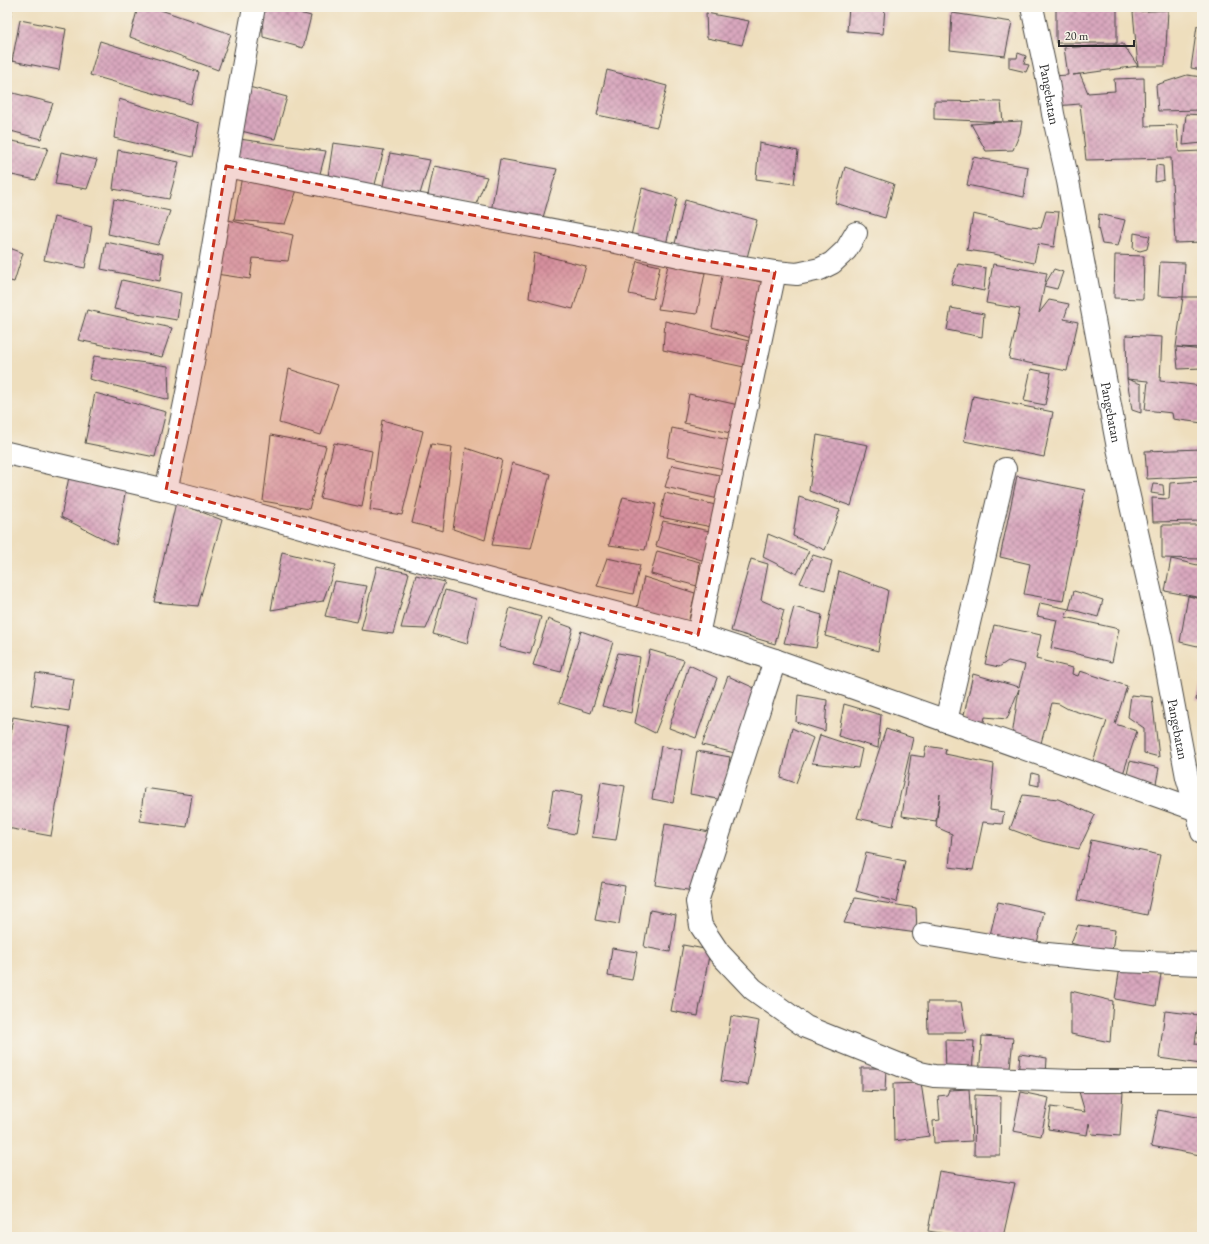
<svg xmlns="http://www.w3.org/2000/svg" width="1209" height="1244" viewBox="0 0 1209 1244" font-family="'EB Garamond',serif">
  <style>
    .building { fill: url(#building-cross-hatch) }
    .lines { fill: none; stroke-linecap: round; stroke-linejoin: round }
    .minor-casing { stroke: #484641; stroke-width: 24 }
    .minor { stroke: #fff; stroke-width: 22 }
    .marked { fill: #c8321e; fill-opacity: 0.2; stroke: #c8321e; stroke-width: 3; stroke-dasharray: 8 5; stroke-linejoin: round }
    .labels { text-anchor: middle; stroke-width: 4; stroke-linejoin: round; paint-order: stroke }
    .street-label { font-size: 14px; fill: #2b2b2b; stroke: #f7f3e8 }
  </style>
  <defs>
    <pattern id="building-cross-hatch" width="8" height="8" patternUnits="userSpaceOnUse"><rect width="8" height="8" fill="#d9a7be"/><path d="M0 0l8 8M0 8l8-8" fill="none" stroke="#b0889b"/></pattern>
  </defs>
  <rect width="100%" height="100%" fill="#f7f3e8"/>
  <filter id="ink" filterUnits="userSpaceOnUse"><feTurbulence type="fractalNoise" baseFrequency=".025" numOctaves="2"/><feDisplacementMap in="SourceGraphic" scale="8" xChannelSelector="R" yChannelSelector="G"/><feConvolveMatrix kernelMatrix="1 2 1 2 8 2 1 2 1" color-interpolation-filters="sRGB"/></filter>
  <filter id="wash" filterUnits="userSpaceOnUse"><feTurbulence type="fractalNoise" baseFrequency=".012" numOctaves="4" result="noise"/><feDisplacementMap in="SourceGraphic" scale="16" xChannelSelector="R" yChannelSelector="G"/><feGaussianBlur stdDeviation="0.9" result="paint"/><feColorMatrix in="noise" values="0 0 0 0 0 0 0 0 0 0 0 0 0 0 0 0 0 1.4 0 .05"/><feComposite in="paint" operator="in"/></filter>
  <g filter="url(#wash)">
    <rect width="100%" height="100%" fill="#eedebd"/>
    <g id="blocks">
      <!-- building -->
      <path class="building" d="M138 7H152L231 34 218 70 130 37Z
        M262 7H277L311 16 303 48 263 37Z
        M308 7H321L318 11Z
        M849 7H885L883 34 847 31Z
        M1082 7H1117V43H1056V8Z
        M7 8 12 9 8 31H7Z
        M1168 10 1165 66H1138L1073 75 1080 74 1088 93 1115 91 1114 79 1144 78 1145 126 1177 125 1179 152 1202 151V242L1175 243 1171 158 1086 160 1080 104 1055 106 1053 76 1068 75 1064 48 1123 44 1138 66 1133 12Z
        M706 13 749 21 742 45 707 38Z
        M952 13 1012 22 1005 56 950 50Z
        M20 20 66 29 59 70 12 61Z
        M1197 26 1202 27V70L1191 68Z
        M100 41 199 72 191 104 90 75Z
        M1018 53 1026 56 1024 64 1029 65 1026 72 1009 68V58H1017Z
        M607 70 667 86 657 127 597 115Z
        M1187 75 1202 77V110L1158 111 1156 85Z
        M249 87 287 97 275 139 241 131Z
        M9 92 53 103 41 139 7 130V100Z
        M119 99 199 123 193 157 114 138Z
        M934 101 1001 102 1003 122 1022 121 1020 133 1013 150 986 151 971 124 1002 122 934 119Z
        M1186 114 1202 115V143L1183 145Z
        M239 139 326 151 318 181 234 163Z
        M7 140 48 148 36 180 7 174Z
        M333 143 384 150 373 192 327 183Z
        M759 143 798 151 794 184 756 179Z
        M118 150 179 162 169 199 113 189Z
        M61 152 97 160 87 189 55 184Z
        M390 153 430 160 420 194 382 190Z
        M973 157 1028 167 1024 197 967 185Z
        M500 159 557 169 542 221 491 212Z
        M1156 165 1163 166 1164 180 1155 182Z
        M434 166 487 177 476 204 427 200Z
        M845 167 894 184 885 218 835 203Z
        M242 176 297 190 285 224 234 220Z
        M642 188 677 198 665 249 630 240Z
        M114 199 170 211 158 245 108 234Z
        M685 200 757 220 745 265 674 248Z
        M1046 211 1059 212 1054 247 1038 244 1034 263 994 254 967 250 973 214 1030 227 1041 228Z
        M1099 214 1125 220 1118 246 1102 244 1098 228Z
        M54 217 92 227 85 268 44 260Z
        M228 220 293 235 288 261 253 258 250 279 216 274Z
        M1134 233 1150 236 1147 249 1140 251 1133 249Z
        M106 242 163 254 160 281 101 269Z
        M7 247 23 253 14 282 7 280Z
        M534 253 586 266 573 309 529 298Z
        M1115 255 1144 256 1143 299 1114 298Z
        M637 261 660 266 653 299 629 294Z
        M1160 262 1185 263 1183 297H1202V348L1177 347 1202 350V368L1178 369 1176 347 1183 297 1158 296Z
        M958 264 986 268 984 291 951 284Z
        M993 264 1047 273 1039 313 1049 300 1069 304 1064 319 1078 322 1067 371 1009 359 1020 309 986 303Z
        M668 265 705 273 697 314 658 309Z
        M1054 269 1063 272 1057 289 1044 286Z
        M723 271 771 285 755 339 712 327Z
        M122 280 181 293 177 320 114 309Z
        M951 308 984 314 982 337 947 330Z
        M87 310 172 328 162 357 78 340Z
        M665 321 753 342 749 368 663 350Z
        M1126 335 1162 337 1160 381 1202 386V423L1173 419 1172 413 1145 410 1148 381 1127 379 1141 384V413L1132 410 1127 379Z
        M94 356 168 366 169 400 89 379Z
        M289 369 338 385 321 435 279 423Z
        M1031 369 1051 373 1045 405 1024 401Z
        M95 393 166 412 155 457 85 443Z
        M689 394 743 406 735 434 684 423Z
        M973 396 1053 412 1044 457 964 441Z
        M382 420 423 431 402 515 370 510Z
        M672 428 738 442 728 470 667 457Z
        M271 435 326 446 309 509 263 501Z
        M817 435 868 445 851 506 809 491Z
        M334 443 372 451 362 507 320 498Z
        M431 444 452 447 443 531 412 523Z
        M466 448 502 460 485 540 453 529Z
        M1202 449V476L1147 479 1145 451Z
        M512 463 550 474 531 549 492 545Z
        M672 465 729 477 723 500 665 487Z
        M70 472 126 488 116 545 61 517Z
        M1017 476 1085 490 1063 601 1024 594 1030 564 1000 557Z
        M1202 481V521L1153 522 1152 498 1169 499 1170 483Z
        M1153 484 1163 485 1164 495 1151 493Z
        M665 493 724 507 717 528 660 517Z
        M623 497 656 504 645 550 609 545Z
        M799 497 840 510 825 550 793 536Z
        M176 502 222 520 198 606 154 602Z
        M663 521 714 532 708 562 656 546Z
        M1162 525H1202L1201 559 1162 558Z
        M768 534 809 551 797 574 763 557Z
        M657 551 700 562 697 586 651 574Z
        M282 552 336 565 323 601 271 610Z
        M813 555 832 561 825 590 800 583Z
        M607 558 640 565 633 594 597 586Z
        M751 559 768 564 761 600 784 610 775 644 731 631Z
        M1171 559 1202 566V598L1165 591Z
        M377 566 409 573 393 634 361 630Z
        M839 571 888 590 878 651 825 636Z
        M416 575 445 582 426 629 401 628Z
        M644 577 695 593 688 624 636 612Z
        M335 581 367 586 357 622 325 616Z
        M445 590 476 599 467 644 433 634Z
        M1074 591 1103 600 1098 617 1069 609 1065 617 1119 629 1112 662 1051 648 1057 620 1037 616 1040 603 1069 609Z
        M1188 596 1202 599V647L1180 642Z
        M794 607 822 615 816 648 784 643Z
        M510 608 541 617 530 654 499 647Z
        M548 619 573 628 561 672 533 665Z
        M994 625 1041 635 1036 659 1073 668 1072 674 1078 676 1080 671 1127 686 1115 724 1137 731 1122 777 1091 767 1107 721 1068 709 1059 704 1052 703 1041 743 1012 736 1019 689 1007 719 985 717 982 730 962 724 973 674 1019 687 1025 665 1008 661 999 667 985 664Z
        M581 631 613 642 591 713 559 703Z
        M650 650 684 660 655 733 635 723Z
        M618 653 640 657 631 713 602 706Z
        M689 665 717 678 696 738 669 728Z
        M36 673 74 679 69 711 31 705Z
        M728 676 761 691 739 754 702 745Z
        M1201 676H1202V701L1196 700Z
        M798 695 827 700 825 731 796 722Z
        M1131 695 1152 697 1159 757 1144 753V728L1128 717Z
        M844 704 881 715 878 748 838 736Z
        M13 717 70 727 51 836 7 828V755Z
        M792 728 813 738 796 783 781 778Z
        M886 729 913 738 893 826 857 818Z
        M820 735 862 749 858 768 812 763Z
        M661 746 682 750 673 803 652 799Z
        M926 746 946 749 945 754 994 764 990 810 1004 812 1002 824 983 822 973 870 949 867 952 834 936 827 940 794 936 821 902 816 911 755 924 757Z
        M697 751 730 757 723 800 690 794Z
        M1130 761 1159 768 1155 789 1125 783Z
        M1032 773 1039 775V786L1030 784Z
        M601 782 625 786 616 840 592 837Z
        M144 788 192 795 187 827 140 821Z
        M553 790 582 795 575 834 547 829Z
        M1023 795 1058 799 1095 815 1079 849 1042 841 1010 829Z
        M665 824 710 832 700 892 655 885Z
        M1091 840 1160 855 1147 915 1078 900Z
        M866 853 905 861 896 902 856 891Z
        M602 882 625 886 619 924 595 920Z
        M855 898 916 908 917 933 844 923Z
        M998 902 1044 912 1036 948 989 939Z
        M650 910 676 915 670 952 644 947Z
        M1078 925 1115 930 1112 951 1084 947 1071 943Z
        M683 945 710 950 698 1016 671 1011Z
        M612 948 637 952 632 980 608 976Z
        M1120 967 1161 974 1156 1006 1115 999Z
        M1071 991 1113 1001 1110 1042 1071 1034Z
        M927 1002H961L966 1032H928Z
        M1165 1011 1199 1015 1195 1044 1202 1045 1201 1064 1159 1058Z
        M731 1016 759 1021 748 1085 721 1081Z
        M982 1036 1013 1038 1009 1078 979 1075Z
        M945 1040 974 1041 972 1076 946 1072Z
        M1020 1054 1047 1058 1046 1075 1018 1076Z
        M861 1068H886L885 1092 861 1091Z
        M921 1083 929 1136 894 1141 893 1084Z
        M1077 1085 1123 1092 1120 1136 1092 1134 1089 1123 1087 1135 1048 1129 1051 1107 1085 1112Z
        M969 1089 972 1141 934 1143 933 1121 940 1120 938 1096 947 1095 949 1090Z
        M1021 1092 1049 1098 1041 1136 1013 1131Z
        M975 1095 1001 1096 1000 1155H974Z
        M1158 1110 1202 1118V1143L1200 1155 1151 1146Z
        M939 1171 1015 1183 1003 1237H965L928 1231Z"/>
    </g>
  </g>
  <g filter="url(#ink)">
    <use href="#blocks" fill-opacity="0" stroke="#484641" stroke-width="1"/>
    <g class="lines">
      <defs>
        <g id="minor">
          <path d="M254 7C223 168 204 331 166 490L220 504 453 570 698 635 775 660 1197 810 1202 832"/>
          <path id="s1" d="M1032 7 1048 82 1053 114 1068 181 1118 448 1161 638 1187 777 1197 810 1202 813"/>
          <path d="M226 166 405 202 616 242 693 259 775 272 797 274 820 269 832 263 846 250 856 233"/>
          <path d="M7 453 166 490"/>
          <path d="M698 635 775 272"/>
          <path d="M775 660 697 902 701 926 719 953 753 989 806 1027 920 1073 934 1076 1074 1081H1202"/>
          <path d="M946 721 1005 469"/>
          <path d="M924 934 1037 953 1120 961 1202 964"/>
        </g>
      </defs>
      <!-- minor casing -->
      <use href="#minor" class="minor-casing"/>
      <!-- minor -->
      <use href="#minor" class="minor"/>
    </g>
  </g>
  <!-- marked area -->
  <path class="marked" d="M226 166 693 259 775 272 698 635 166 490 208 279Z"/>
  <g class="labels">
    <!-- street labels -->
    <g class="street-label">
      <text dy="5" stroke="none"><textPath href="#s1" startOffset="89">Pangebatan</textPath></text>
      <text dy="5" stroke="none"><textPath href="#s1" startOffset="413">Pangebatan</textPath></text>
      <text dy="5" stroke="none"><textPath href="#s1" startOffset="737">Pangebatan</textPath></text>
    </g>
  </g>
  <!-- margin -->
  <rect width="1209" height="1244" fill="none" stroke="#f7f3e8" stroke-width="24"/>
  <!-- scale -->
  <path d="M1059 40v6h75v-6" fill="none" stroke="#2b2b2b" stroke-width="2"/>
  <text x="1065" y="40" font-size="12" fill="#2b2b2b" stroke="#f7f3e8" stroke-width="3" paint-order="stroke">20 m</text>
</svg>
